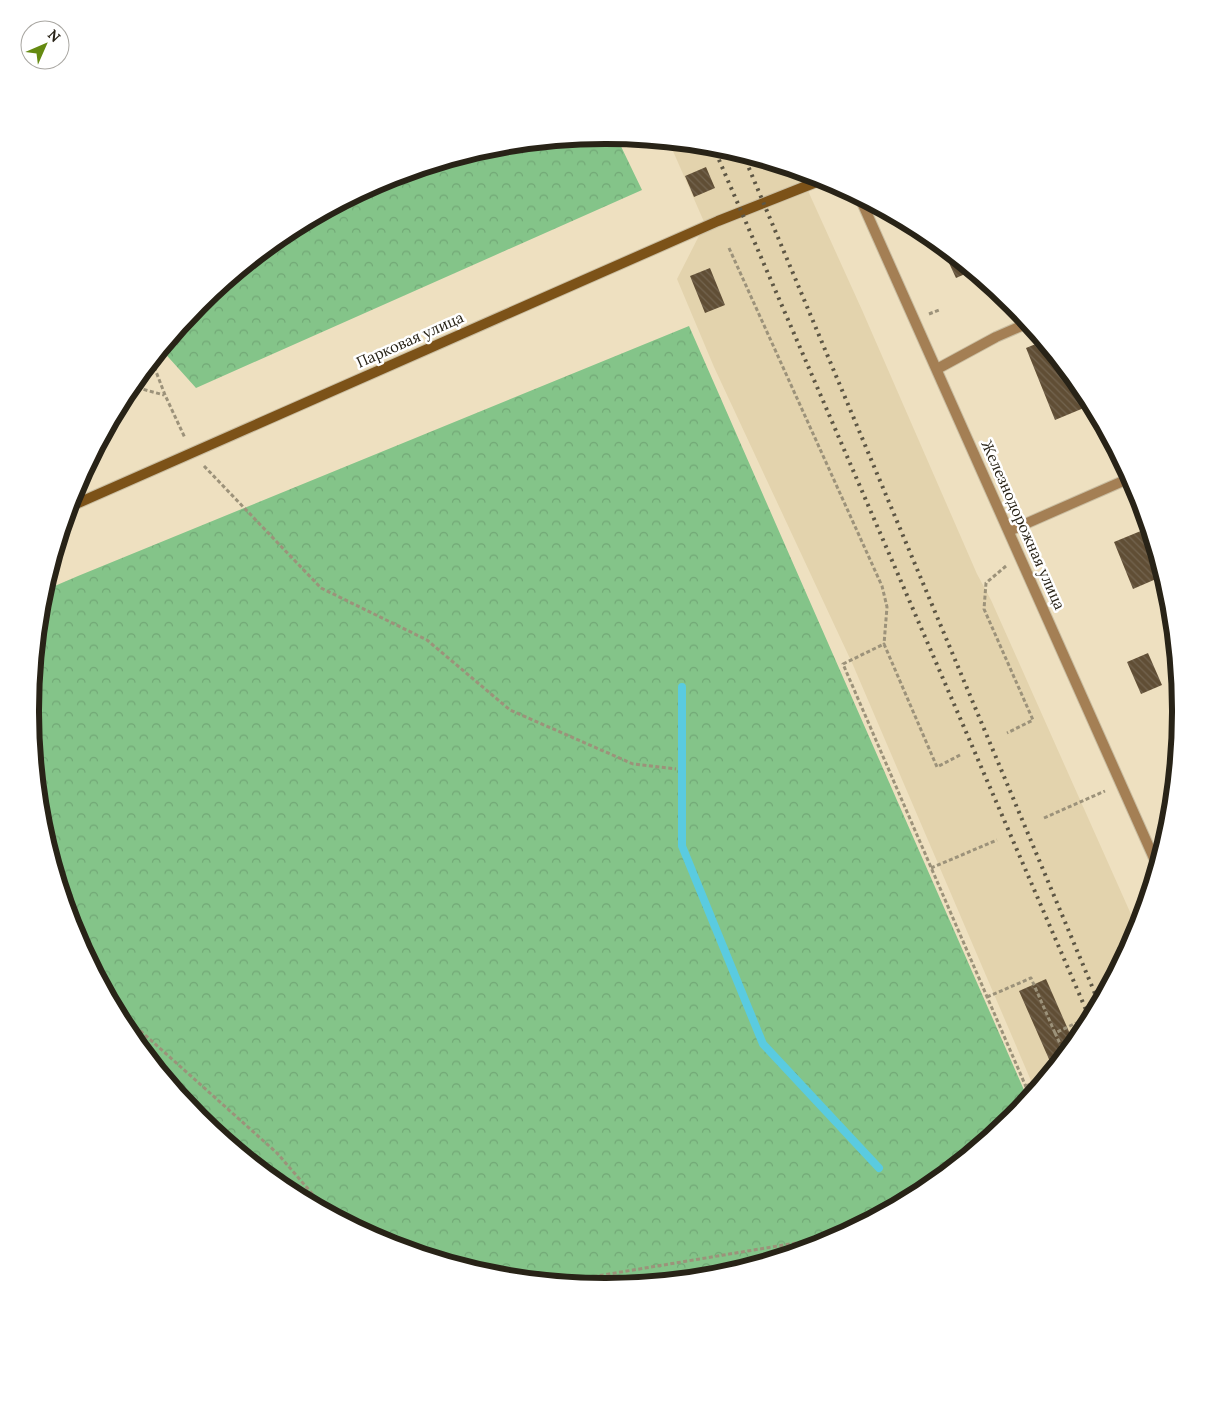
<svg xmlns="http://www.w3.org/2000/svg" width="1211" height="1422" viewBox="0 0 1211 1422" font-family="Lora,serif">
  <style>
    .built { fill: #e3d3ad }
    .forest { fill: url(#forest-crowns) }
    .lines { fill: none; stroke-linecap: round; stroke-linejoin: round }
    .stream { stroke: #5acbe0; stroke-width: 8 }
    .building { fill: url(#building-back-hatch) }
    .lane-casing { stroke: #cabea2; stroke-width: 12 }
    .street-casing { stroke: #cabea2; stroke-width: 12 }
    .secondary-casing { stroke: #cabea2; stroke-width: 12 }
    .path { stroke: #9c927a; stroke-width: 3; stroke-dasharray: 4 2.5; stroke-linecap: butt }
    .lane { stroke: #a47f54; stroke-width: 10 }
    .street { stroke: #a47f54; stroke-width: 10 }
    .secondary { stroke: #7c5218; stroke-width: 10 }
    .rail { stroke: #5d5644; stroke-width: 4; stroke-dasharray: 2.5 5; stroke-linecap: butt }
    .labels { text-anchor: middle; stroke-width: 5; stroke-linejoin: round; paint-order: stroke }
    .street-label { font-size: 15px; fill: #282317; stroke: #fff }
    .rim { fill: none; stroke: #282317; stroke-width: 6 }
  </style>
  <defs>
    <pattern id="forest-crowns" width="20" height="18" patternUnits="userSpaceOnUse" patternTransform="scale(1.25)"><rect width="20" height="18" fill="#84c489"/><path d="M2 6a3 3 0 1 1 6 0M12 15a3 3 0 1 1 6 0" fill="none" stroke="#72a876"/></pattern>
    <pattern id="building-back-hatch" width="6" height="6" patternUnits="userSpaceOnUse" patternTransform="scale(1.25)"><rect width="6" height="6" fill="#604e35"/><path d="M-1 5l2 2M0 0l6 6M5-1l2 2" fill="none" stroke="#73644f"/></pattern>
  </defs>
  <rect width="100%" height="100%" fill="#eee0c0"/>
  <!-- built -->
  <path class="built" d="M669 142 718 147 799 171 862 310 977 574 991 600 1134 921 1141 919 1137 932 1084 1031 1035 1090 853 665 714 367 677 279 705 224Z"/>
  <!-- forest -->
  <path class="forest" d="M606 136H616L642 190 196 388 161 349 199 304 286 232 386 179 494 147Z
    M689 326 1028 1099 1012 1118 925 1190 825 1243 717 1275 605 1286 493 1275 385 1243 286 1189 198 1118 127 1030 74 931 41 823 30 711 41 598 43 591 78 576Z"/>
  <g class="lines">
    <!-- stream -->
    <path class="stream" d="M682 687V846L763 1044 879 1168"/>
  </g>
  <!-- building -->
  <path class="building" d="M706 167 715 188 694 197 685 176Z
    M941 246 972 271 956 278Z
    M710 268 725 305 705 313 690 276Z
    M1043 341 1084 392 1091 405 1055 420 1026 348Z
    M1148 528 1163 576 1133 589 1114 542Z
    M1148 653 1162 685 1141 694 1127 662Z
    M1132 941 1122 960 1117 948Z
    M1046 979 1074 1043 1056 1064 1052 1066 1019 991Z"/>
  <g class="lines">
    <defs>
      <path id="lane" d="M937 369 996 337 1028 323
        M1009 531 1130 478"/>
      <path id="street" d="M860 198 1157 865"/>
      <path id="secondary" d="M69 507 718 221 824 179"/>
    </defs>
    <!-- lane casing -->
    <use href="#lane" class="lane-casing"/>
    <!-- street casing -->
    <use href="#street" class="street-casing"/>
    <!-- secondary casing -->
    <use href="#secondary" class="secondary-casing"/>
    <!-- path -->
    <path class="path" d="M729 248 882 586 887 607 884 644
      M929 314 939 310
      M152 361 165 395 185 438
      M131 386 164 395
      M204 466 321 588 427 640 510 710 633 764 676 769
      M1006 566 986 583 984 609 1033 720 1007 733
      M960 755 937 767 884 644 843 664 1030 1096
      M1044 818 1105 791
      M931 868 997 840
      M1129 946 1125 935 1138 930
      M987 997 1031 978 1055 1033
      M116 1009 277 1153 328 1212
      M1065 1054 1055 1033 1076 1023
      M1026 1086 1046 1077
      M477 1270 579 1279 838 1236"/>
    <!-- lane -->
    <use href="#lane" class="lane"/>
    <!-- street -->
    <use href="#street" class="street"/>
    <!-- secondary -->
    <use href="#secondary" class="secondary"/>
    <!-- rail -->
    <path class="rail" d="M713 146 1090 1019
      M743 154 1099 1003"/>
  </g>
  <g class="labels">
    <!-- street labels -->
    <g class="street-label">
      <text transform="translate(410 340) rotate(-24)" y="5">Парковая улица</text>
      <text transform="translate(1023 525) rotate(66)" y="5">Железнодорожная улица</text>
    </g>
  </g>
  <!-- crop -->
  <path d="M0 0H1211V1422H0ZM605 144H606A566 566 0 0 1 1172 710V712A566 566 0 0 1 606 1278H605A566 566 0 0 1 39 712V710A566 566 0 0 1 605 144Z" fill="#fff" fill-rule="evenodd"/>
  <path class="rim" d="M605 144H606A566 566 0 0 1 1172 710V712A566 566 0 0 1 606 1278H605A566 566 0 0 1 39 712V710A566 566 0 0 1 605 144Z"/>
  <!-- north arrow -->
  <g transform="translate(45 45) rotate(45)"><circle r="24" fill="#ffffff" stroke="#a9a7a2"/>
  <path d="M0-4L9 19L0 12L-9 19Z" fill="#658a11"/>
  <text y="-8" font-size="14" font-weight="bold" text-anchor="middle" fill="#282317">N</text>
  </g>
</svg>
